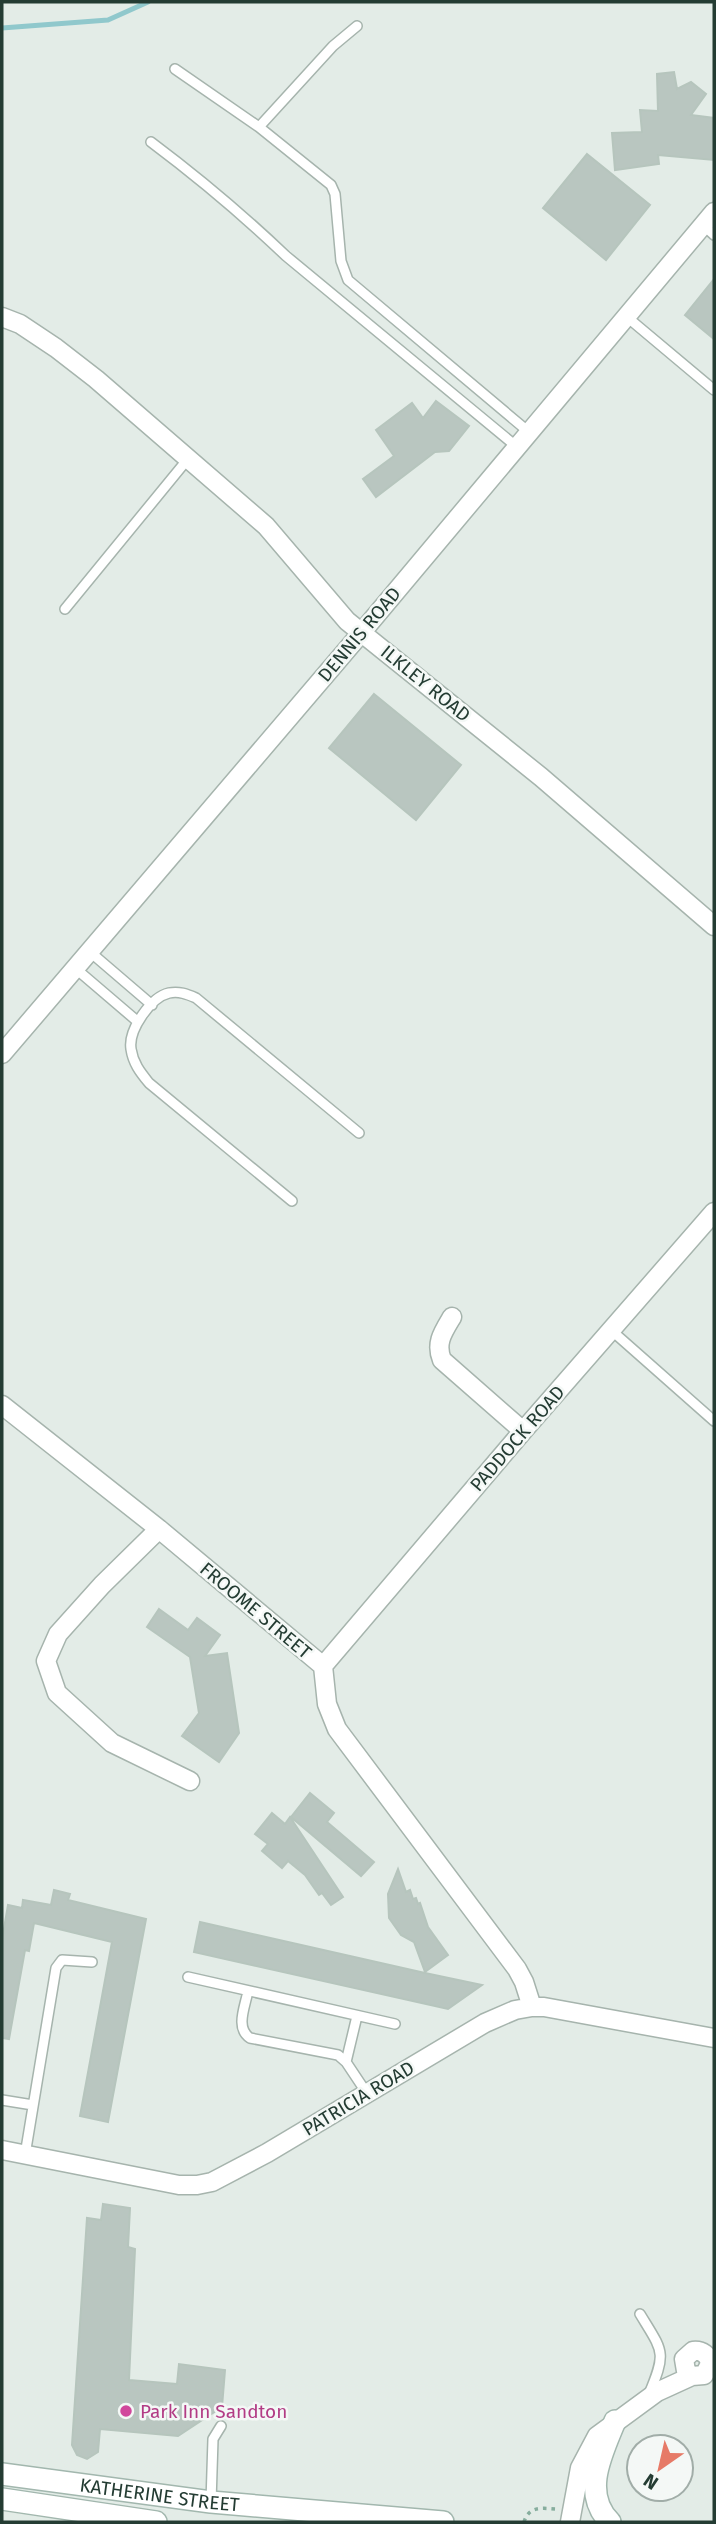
<svg xmlns="http://www.w3.org/2000/svg" width="716" height="2524" viewBox="0 0 716 2524" font-family="'Fira Sans',sans-serif">
  <style>
    .lines { fill: none; stroke-linecap: round; stroke-linejoin: round }
    .stream { stroke: #90c8cc; stroke-width: 5 }
    .building { fill: #b9c6c0; stroke: #b6c5bd; stroke-width: 2 }
    .service-casing { stroke: #a6b4ad; stroke-width: 12 }
    .minor-casing { stroke: #a6b4ad; stroke-width: 21 }
    .secondary-casing { stroke: #a2b7ae; stroke-width: 24 }
    .path { stroke: #86ad9d; stroke-width: 3.5; stroke-dasharray: 3.5 5; stroke-linecap: butt }
    .service { stroke: #fff; stroke-width: 9 }
    .minor { stroke: #fff; stroke-width: 18 }
    .secondary { stroke: #fff; stroke-width: 21 }
    .hotel-dot { fill: #d1479c; stroke: #f4f8f6; stroke-width: 2.5 }
    .labels { text-anchor: middle; stroke-width: 5; stroke-linejoin: round; paint-order: stroke }
    .street-label { font-size: 19px; fill: #243c33; stroke: #f4f8f6 }
    .hotel-label { font-size: 19px; fill: #b23c85; stroke: #f4f8f6; text-anchor: start }
  </style>
  <rect width="100%" height="100%" fill="#e3ece7"/>
  <g class="lines">
    <!-- stream -->
    <path class="stream" d="M2 28 108 20 148 2"/>
  </g>
  <!-- building -->
  <path class="building" d="M674 72 677 89 691 82 706 94 691 115 714 118V160L658 155 659 164 615 170 612 133 642 132 640 110 658 111 657 74Z
    M587 154 650 205 606 260 543 208Z
    M714 279V339L685 315Z
    M436 401 469 426 449 451 435 452 376 497 363 479 394 456 376 430 412 403 423 418Z
    M374 694 461 765 416 820 329 748Z
    M159 1609 188 1630 197 1618 220 1635 205 1656 227 1653 239 1733 219 1762 182 1736 199 1713 190 1657 147 1627Z
    M310 1793 334 1813 327 1822 374 1862 361 1876 291 1817Z
    M272 1813 285 1824 290 1817 343 1897 331 1905 322 1893 319 1895 305 1875 288 1861 282 1868 262 1851 268 1844 255 1834Z
    M398 1869 406 1892 410 1890 413 1899 416 1898 418 1904 420 1903 428 1927 448 1955 425 1972 414 1942 401 1935 389 1918 388 1894Z
    M54 1890 70 1894 68 1900 146 1919 108 2122 80 2116 112 1942 34 1923 29 1951 25 1950 9 2039 2 2038V1940L8 1905 22 1908 23 1900 51 1905Z
    M200 1922 425 1973 482 1985 448 2009 194 1952Z
    M103 2204 130 2208 128 2247 135 2249 129 2380 177 2384 179 2364 225 2370 222 2407 178 2436 100 2429 98 2452 87 2459 77 2455 72 2445 87 2218 101 2220Z"/>
  <g class="lines">
    <defs>
      <path id="service" d="M175 69 259 127 331 185 335 194 341 261 348 280 530 433
        M259 127 333 46 357 26
        M151 142C199 178 243 215 286 256L517 447
        M703 225 714 235
        M627 317 714 390
        M65 609 187 460
        M89 951 152 1005
        M75 968 137 1021
        M292 1201 149 1083C140 1072 133 1063 131 1049 128 1030 151 997 169 993 179 991 187 994 196 998L359 1133
        M611 1330 714 1421
        M188 1977 395 2024
        M248 1991C245 2007 235 2028 250 2038L338 2055 346 2062 366 2092
        M346 2062 357 2016
        M2 2100 33 2105
        M25 2155 56 1968 62 1960 92 1962
        M640 2314C663 2352 667 2351 649 2394
        M211 2502 213 2439 221 2426"/>
      <path id="minor" d="M2 317 20 324 56 348 96 379 266 526 347 621 541 777 714 926
        M2 1054 362 632 714 212
        M452 1317C443 1332 435 1343 442 1360L523 1431
        M2 1405 159 1529 323 1666 327 1704 337 1729 517 1969 524 1982 532 2007
        M159 1529 102 1585 58 1634 46 1661 57 1693 112 1743 190 1781
        M323 1666 523 1431 714 1212
        M2 2150 179 2185H197L212 2182 267 2153 485 2023 515 2010 532 2007H544L714 2038
        M570 2522 580 2468 597 2436 657 2392 692 2376 704 2375 710 2364C709 2355 702 2350 693 2351L684 2359 686 2371 692 2376"/>
      <g id="secondary">
        <path id="s1" d="M2 2474 211 2502 443 2522"/>
        <path d="M2 2499 156 2522"/>
        <path d="M610 2522C581 2493 602 2453 615 2421"/>
      </g>
    </defs>
    <!-- service casing -->
    <use href="#service" class="service-casing"/>
    <!-- minor casing -->
    <use href="#minor" class="minor-casing"/>
    <!-- secondary casing -->
    <use href="#secondary" class="secondary-casing"/>
    <!-- path -->
    <path class="path" d="M524 2522C529 2506 541 2508 556 2509"/>
    <!-- service -->
    <use href="#service" class="service"/>
    <!-- minor -->
    <use href="#minor" class="minor"/>
    <!-- secondary -->
    <use href="#secondary" class="secondary"/>
  </g>
  <!-- markers -->
  <circle class="hotel-dot" cx="126" cy="2411" r="7"/>
  <g class="labels">
    <!-- street labels -->
    <g class="street-label">
      <text transform="translate(359 634) rotate(-50)" y="7">DENNIS ROAD</text>
      <text transform="translate(426 683) rotate(39)" y="7">ILKLEY ROAD</text>
      <text transform="translate(517 1438) rotate(-49)" y="7">PADDOCK ROAD</text>
      <text transform="translate(256 1610) rotate(40)" y="7">FROOME STREET</text>
      <text transform="translate(358 2098) rotate(-31)" y="7">PATRICIA ROAD</text>
      <text dy="7" stroke="none"><textPath href="#s1" startOffset="159">KATHERINE STREET</textPath></text>
    </g>
    <!-- hotel labels -->
    <g class="hotel-label">
      <text x="140" y="2418">Park Inn Sandton</text>
    </g>
  </g>
  <!-- border -->
  <rect width="716" height="2524" fill="none" stroke="#243c33" stroke-width="7"/>
  <!-- north arrow -->
  <g transform="translate(660 2468) rotate(214)"><circle r="33" fill="#f4f8f6" stroke="#a1ada8" stroke-width="2"/>
  <path d="M0-5L12 26L0 18L-12 26Z" fill="#e67a67"/>
  <text y="-10" font-size="19" font-weight="bold" text-anchor="middle" fill="#243c33">N</text>
  </g>
</svg>
